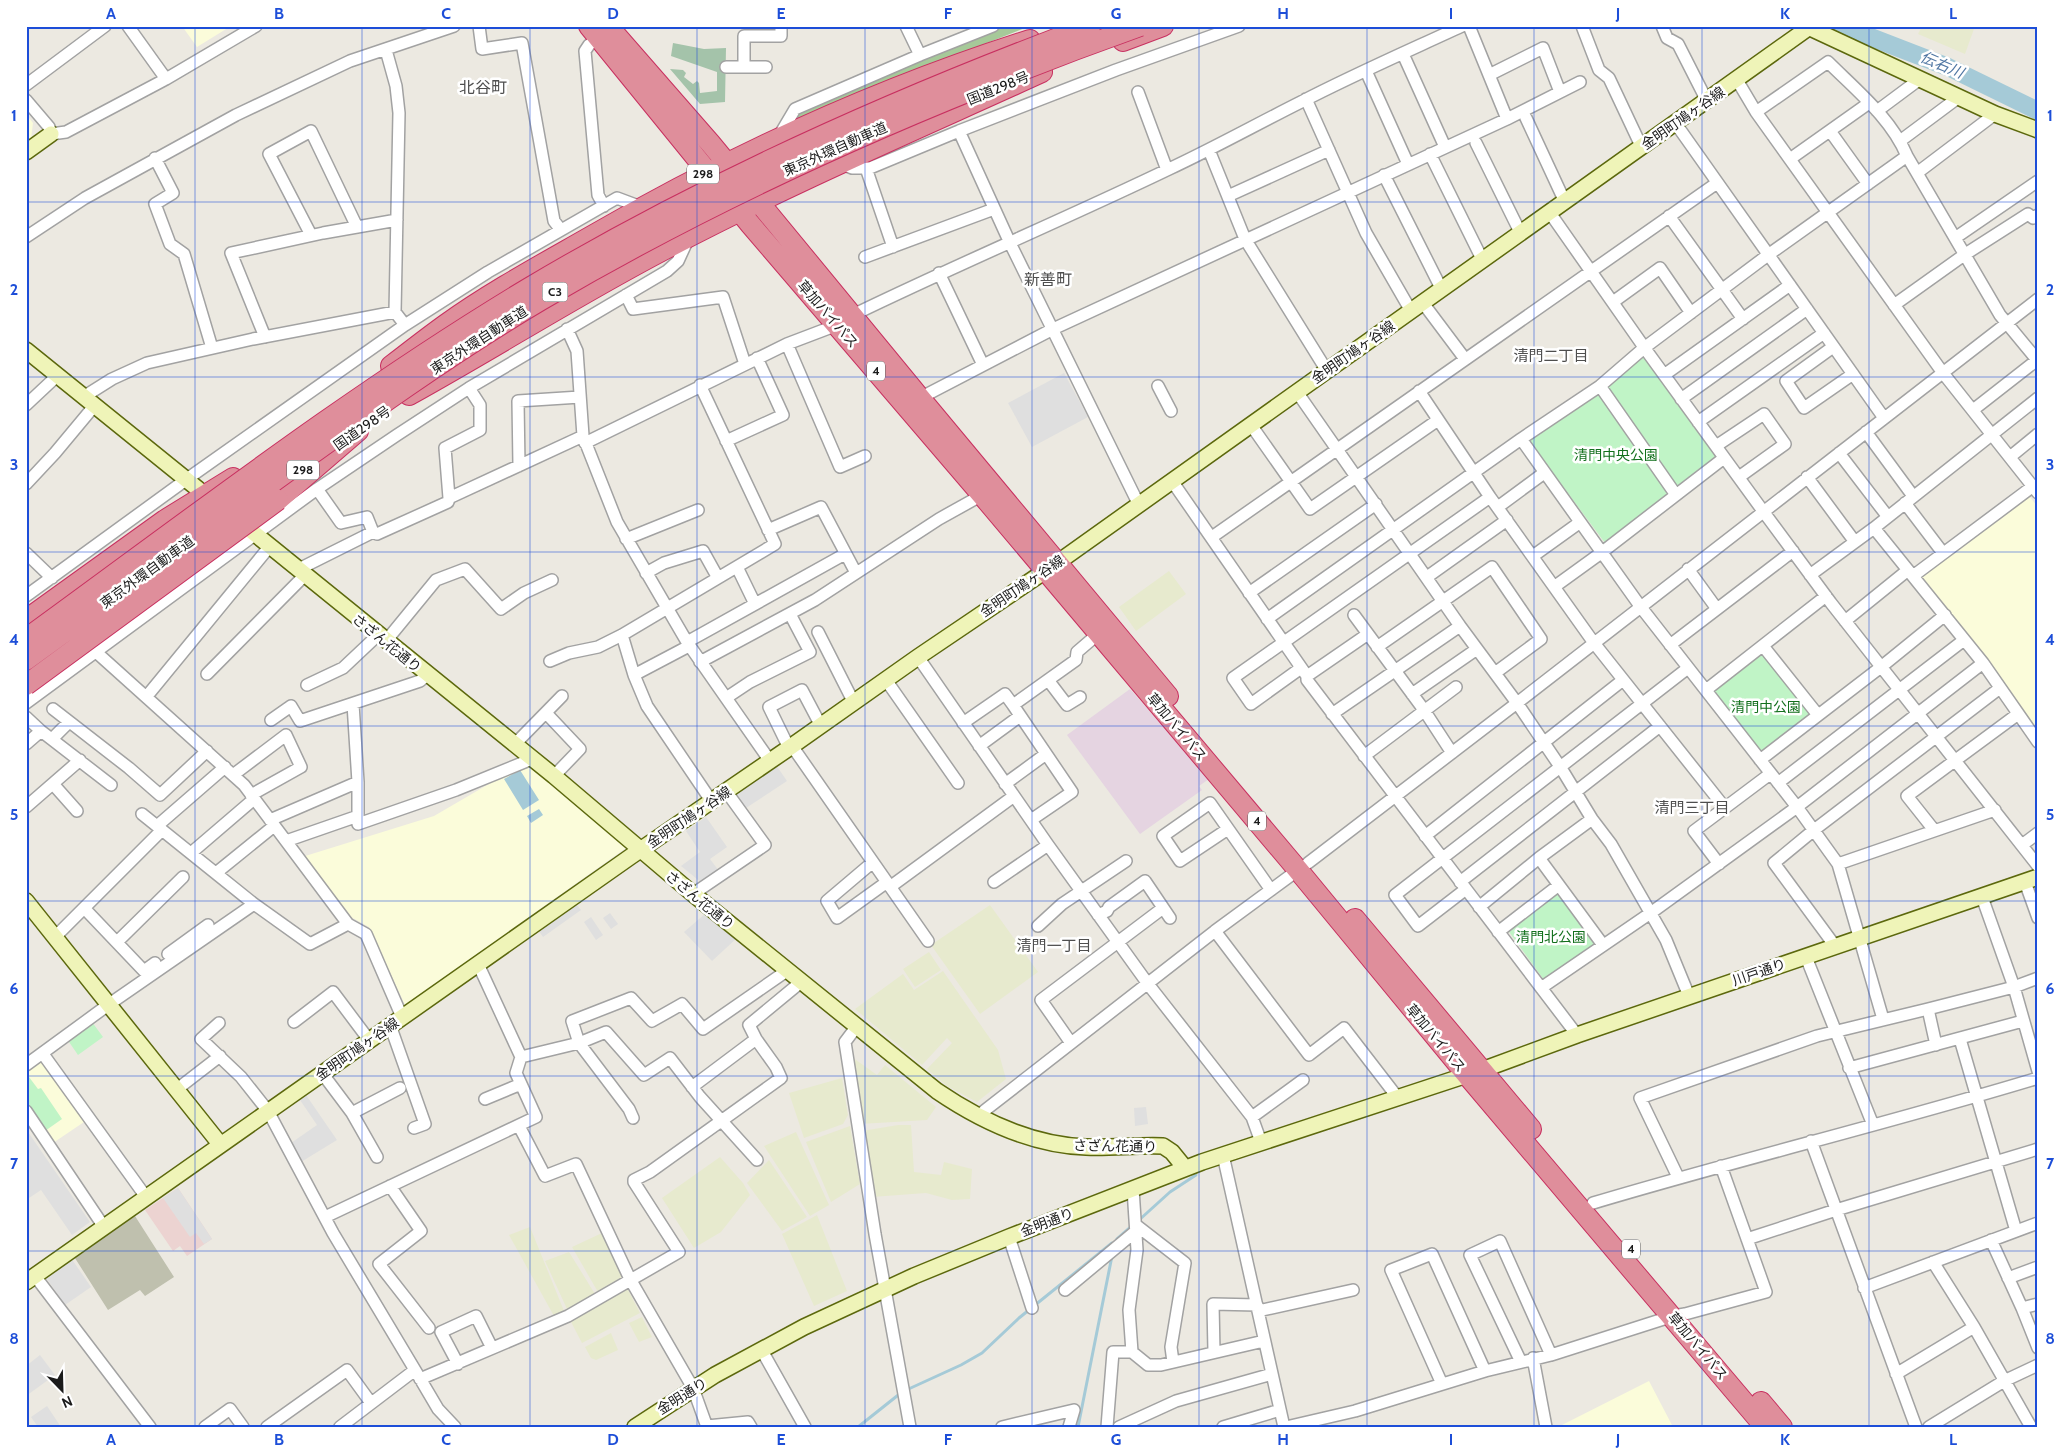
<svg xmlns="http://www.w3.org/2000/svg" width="2064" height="1453" viewBox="0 0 2064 1453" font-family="Cabin,'Noto Sans JP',sans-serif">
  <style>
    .commercial { fill: #ecd3d1 }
    .industrial { fill: #e5d4e1 }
    .education { fill: #fbfcda }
    .construction { fill: #bfc0ae }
    .farmland { fill: #e7eace }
    .forest { fill: #a6c999 }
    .cemetery { fill: #a4c3aa }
    .park { fill: #c0f4c6 }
    .parking { fill: #dfdfdf }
    .water { fill: #a5cad7 }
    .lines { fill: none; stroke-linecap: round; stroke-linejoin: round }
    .stream { stroke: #a5cad7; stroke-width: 3 }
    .river { stroke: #a5cad7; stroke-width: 18 }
    .street-casing { stroke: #a2a2a2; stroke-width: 14 }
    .secondary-casing { stroke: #5c680d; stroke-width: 18 }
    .highway-casing { stroke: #c83060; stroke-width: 22 }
    .street { stroke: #fff; stroke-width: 11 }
    .secondary { stroke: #eff4b8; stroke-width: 15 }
    .highway { stroke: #df8e9b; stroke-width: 20 }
    .highway-bridge-casing { stroke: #c83060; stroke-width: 22; stroke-linecap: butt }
    .highway-bridge { stroke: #df8e9b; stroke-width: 20 }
    .grid { fill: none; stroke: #1d4ed8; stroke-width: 1; stroke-opacity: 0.55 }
    .labels { text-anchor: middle; stroke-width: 5; stroke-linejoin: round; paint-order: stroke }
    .shield { fill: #fff; stroke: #5f5f5f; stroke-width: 1 }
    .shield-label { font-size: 12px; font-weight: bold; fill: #1b1b1b }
    .street-label { font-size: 14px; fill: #1b1b1b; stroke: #fff }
    .park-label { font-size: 14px; fill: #13701d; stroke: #fff }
    .water-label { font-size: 15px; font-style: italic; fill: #5077a3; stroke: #fff }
    .neighbourhood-label { font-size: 15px; fill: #4e4e4e; stroke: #fff }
    .quarter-label { font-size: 16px; fill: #4e4e4e; stroke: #fff }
    .neatline { fill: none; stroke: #1d4ed8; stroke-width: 2 }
    .grid-label { font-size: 16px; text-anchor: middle; font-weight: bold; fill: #1d4ed8 }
  </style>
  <rect width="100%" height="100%" fill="#ece9e1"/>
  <!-- commercial -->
  <path class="commercial" d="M178 1188 212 1239 187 1256 180 1246 173 1251 145 1210Z"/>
  <!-- industrial -->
  <path class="industrial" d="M1130 689 1209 779 1199 786 1202 790 1140 834 1067 735Z"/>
  <!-- education -->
  <path class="education" d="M182 26H231L197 47Z
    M26 114 33 123 31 139 26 143Z
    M2029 496 2038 507V735L1922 580V575Z
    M525 763 626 848 405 1005 369 927 351 917 302 857 434 816Z
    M40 1057 84 1122 53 1143 26 1104V1067Z
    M1649 1381 1673 1427H1558Z"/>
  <!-- construction -->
  <path class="construction" d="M135 1216 174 1277 145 1296 140 1290 108 1310 73 1255Z"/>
  <!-- farmland -->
  <path class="farmland" d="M1922 26H1975L1965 54 1918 34Z
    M1169 571 1186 594 1136 631 1119 607Z
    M990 905 1038 972 980 1014 931 945Z
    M929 952 941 970 915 987 903 969Z
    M943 971 998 1050 1006 1079 977 1102 947 1086 927 1069 952 1043 947 1038 922 1065 855 1009 903 974 914 990Z
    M849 1055 877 1075 885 1065 936 1107 927 1120 860 1124Z
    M842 1078 848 1115 843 1124 804 1138 789 1093Z
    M898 1125H911L914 1172 941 1175 944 1162 972 1169 970 1199 952 1200 926 1193 872 1197 862 1131Z
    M850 1126 860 1184 831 1202 806 1142Z
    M796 1132 829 1205 810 1216 764 1146Z
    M720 1157 743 1183 750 1195 721 1232 694 1248 662 1198Z
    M769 1160 807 1217 782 1231 747 1183Z
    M817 1215 847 1291 814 1306 782 1234Z
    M530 1227 564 1311 554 1316 509 1235Z
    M602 1233 622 1275 620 1280 598 1292 572 1247Z
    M569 1252 595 1294 567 1309 545 1261Z
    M626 1286 640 1313 582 1343 569 1318Z
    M642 1317 652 1337 639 1342 629 1323Z
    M611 1333 618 1350 596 1360 591 1358 585 1347Z"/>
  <!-- forest -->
  <path class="forest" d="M1003 26H1030L876 87 813 116 793 121 801 111 960 43Z"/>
  <!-- cemetery -->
  <path class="cemetery" d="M673 43 704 49 726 48 725 102 700 104 670 69 683 70 686 73 684 77 693 84 697 81 699 83 700 93 717 91V72L671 56Z"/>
  <!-- park -->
  <path class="park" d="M1643 357 1717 455 1605 543 1529 441 1605 387Z
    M1763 651 1813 715 1761 755 1713 692Z
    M1557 892 1595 944 1544 980 1507 929Z
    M92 1022 103 1037 78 1055 67 1039Z
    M26 1073 38 1089 41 1088 62 1119 45 1131 26 1104Z"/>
  <!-- parking -->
  <path class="parking" d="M1064 373 1088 417 1032 447 1008 403Z
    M776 765 787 781 746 808 735 792Z
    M706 817 727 847 710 859 719 871 702 883 681 866 700 852 686 831Z
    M576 904 581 910 543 937 538 930Z
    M610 913 618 924 611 929 603 918Z
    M706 913 737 938 712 961 684 932Z
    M591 917 603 935 596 940 584 922Z
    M306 1095 337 1140 301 1162 291 1143 317 1125 300 1100Z
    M1146 1107 1148 1124 1135 1126 1134 1108Z
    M26 1129 90 1222 72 1235 41 1190 26 1200Z
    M178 1188 212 1239 204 1244 196 1233 190 1237 163 1198Z
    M71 1258 91 1287 65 1305 45 1276Z
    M40 1355 55 1375 26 1396V1366Z
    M47 1406 61 1427H38L31 1417Z"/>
  <!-- water -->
  <path class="water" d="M520 770 539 800 523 810 504 779Z
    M539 809 543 815 531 823 527 816Z"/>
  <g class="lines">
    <!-- stream -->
    <path class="stream" d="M1138 1221 1170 1192 1196 1175
      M1117 1239 1133 1225
      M858 1427 902 1392 961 1365 982 1353 1019 1318 1112 1243
      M1078 1427 1112 1256"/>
    <!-- river -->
    <path class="river" d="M1842 26 1948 67 2038 111"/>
    <defs>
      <path id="street" d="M128 26 166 79
        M479 26 482 49 522 43 554 221 561 230
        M906 26 920 55
        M1469 26 1507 119
        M1582 26 1599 70 1609 78 1642 148
        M1662 26 1667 38 1678 44 1707 101
        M598 38 589 45 585 51 598 195 604 206
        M386 50 396 86 399 113 395 312
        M1403 54 1445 147
        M726 67H766
        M744 67V36H781V26
        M1366 71 1408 164
        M1489 75 1543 48 1560 92
        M1737 80 1756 112 1943 373 2038 493
        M26 85 105 26
        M1138 92 1167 170
        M1306 99 1366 233 1411 311
        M26 100 49 127 51 134 66 132 166 79 256 26
        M1877 111 1920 79
        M1756 112 1828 62C1856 90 1891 118 1907 156L2000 315 2038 361
        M1526 118 1565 202
        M1676 124 1884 418
        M959 131 1010 243 1139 505
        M1830 131 1868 184
        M779 136 795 109 920 55 993 26
        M1900 141 1959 97
        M1476 143 1521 234
        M1209 150 1245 239 1327 371
        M1430 154 1483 261
        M155 158 173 193 155 204 170 244 184 254 212 348
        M1790 159 1869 103
        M840 163 852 168H870L959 131 1116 70 1239 26
        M866 168 893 247
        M1917 173 1995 114
        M1384 175 1442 290
        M1228 196 1329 150
        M1550 213 1646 350 1763 511 1831 603 2038 866
        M1669 216 1743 319
        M311 235 269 154 311 131 357 227
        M26 237 85 198 236 115 350 61 454 26
        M1955 238 2038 181
        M865 257 994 209
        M939 273 983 365
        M626 295 633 309 723 297 745 364
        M1613 302 1660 268 1691 313
        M1423 303 1465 359
        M1894 305 1964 255 2028 214 2033 218 2038 215
        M853 315C958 264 1065 219 1169 169 1214 148 1257 124 1301 102 1353 75 1408 51 1462 26
        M567 329 577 351 583 436 617 522 687 642 770 761
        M265 337 231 253 323 233 397 220
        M787 344 840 467 865 456
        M1833 347 1786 381 1804 408 1853 374
        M1664 375 1790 285
        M1158 386 1171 411
        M1600 386 1676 495
        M1419 391 1490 497 1594 643 1725 808
        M1297 392 1460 626 1517 703 1561 768 1592 819 1611 844 1666 940 1689 996
        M85 396 112 379 147 363 253 339 395 312 405 325
        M920 398 1053 329 1507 119 1580 82
        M1681 399 1807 309
        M26 405 58 375
        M1973 410 2037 360
        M1698 422 1824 333
        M1251 425 1310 509 1438 420
        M1866 432 1913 496
        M726 441 783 415 757 358
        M585 443 787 344 837 325
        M1716 446 1764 414 1785 444 1739 477
        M1839 453 1888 517
        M2010 457 2038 434
        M519 466 518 401 580 397
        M1807 477 1855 542
        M1172 481 1307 676V680L1577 1035
        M26 484 55 453 95 405
        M317 489 341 523 367 517 373 532
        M449 498 445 448 480 430V405L469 388
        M1905 503 1943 553
        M1498 507 1544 473
        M1874 528 1983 663 2038 742
        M768 530 821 507 856 573
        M1212 537 1717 183
        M626 539 698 510
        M26 553 52 578
        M1533 556 1579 523
        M737 567 755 604
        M299 569 373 532 377 534 448 502 449 498 583 436
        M1688 569 1717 609
        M646 573 664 563 703 551 718 578
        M1810 575 1874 528 2038 398
        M1913 576 2032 487
        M1427 577 1507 520
        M1554 587 1601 553 1724 458
        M1249 593 1376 504
        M26 596 187 479 405 325 488 272 617 198 641 207
        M1354 615 1424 710 1452 753
        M1267 619 1521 439
        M1845 621 1908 570
        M818 632 854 703
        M622 635 634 675 647 706 712 802
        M386 641 436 580 465 569 501 609 524 593 552 580
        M687 642 845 554
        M1670 645 1793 551
        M1763 646 1818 715
        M1377 647 1492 567 1541 639 1495 673
        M96 652 244 785 348 924 366 934 402 1017
        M918 657 1048 845 1148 984 1252 1117 1261 1142
        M550 661 569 653 598 647 622 635 775 544 700 385
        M700 662 815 600 939 519 982 495
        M1301 668 1251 704 1233 678 1490 497
        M207 674 305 575
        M634 675 689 646
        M1307 676 1368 634
        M886 680 958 783
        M1048 680 1067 705 1080 697
        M307 685 343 668 378 635
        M1706 690 1826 596
        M1412 694 1477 649
        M147 696 270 546
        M726 698 750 682 810 652 790 614
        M26 703 317 489 397 435 469 388 667 271 678 261 689 237
        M353 704 358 782V824L456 790 532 759
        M1013 705 1076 660 1077 652 1098 634
        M53 709 129 768 160 795 207 751
        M546 713 580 749 554 776
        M1332 714 1460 626
        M26 717 41 731 111 785
        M271 720 291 706 300 721 420 681 427 675
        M963 723 1005 694 1013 705 1072 792 1031 820
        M52 739 69 722
        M26 744 41 731
        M514 745 562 696
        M792 746 928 941
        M979 746 1020 716
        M789 748 769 707 802 690 821 726
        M1364 756 1456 687
        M1760 760 1881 667 1945 615
        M233 775 286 735 301 767 251 795
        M1778 783 1964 640
        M53 784 77 811
        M1005 784 1046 754
        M26 807 80 760
        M142 814 254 904
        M270 820 358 782
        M157 826 225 767
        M1228 829 1180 861 1163 836 1210 803 1271 890
        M1934 830 1907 796 2018 714
        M1425 836 1623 680
        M286 841 358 816
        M2022 845 2038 833
        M191 853 254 799
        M1539 858 1603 945
        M873 862 827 901 837 918 887 882
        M1308 863 1517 703 2038 299
        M1719 864 1694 831 1770 774
        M1838 864 1995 810
        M216 873 274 826
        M994 882 1048 845
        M1460 882 1660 726
        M2025 882 2038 918
        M890 887 1014 796
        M1466 889 1418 926 1395 895 1688 668
        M693 894 765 845 726 791
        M1982 897 2014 987 2038 1071
        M1479 907 1539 858 1592 819
        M84 908 144 971 155 963
        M1098 915 1107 911 1109 907 1145 881 1170 918
        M1038 926 1062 904 1126 861
        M1215 931 1309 1055 1344 1028 1398 1098
        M1498 932 1559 885
        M55 937 162 830
        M117 942 183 877
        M1835 946 1774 863 1814 830 2000 688
        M168 954 208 925
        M1806 957 1873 1125
        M478 964 521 1057 516 1073 521 1084
        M1541 988 1652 912 1797 807 1983 663
        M1928 1009 1936 1045
        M1883 1019 1838 864 1797 807 1640 606 1521 439 1600 386 1644 348 1768 255 1907 156
        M294 1022 333 992 369 1040
        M219 1023 201 1039 241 1077 268 1111 333 1233 415 1370 438 1409 455 1427
        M390 1025 425 1124 414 1128
        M857 1026 845 1042 875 1234 910 1427
        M756 1039 749 1025 801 982
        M1960 1039 2016 1231
        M1071 1043 1041 1000 1163 908
        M43 1054 146 1197
        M521 1057 579 1043 606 1032 644 1075 670 1058 700 1097 757 1160
        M26 1065 108 1005 254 904 310 944 348 924
        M1849 1068 2023 1021
        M322 1073 352 1113 377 1157
        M176 1090 220 1056
        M26 1111 104 1227
        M352 1113 400 1088
        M979 1117 984 1111 1215 931 1298 870
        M1252 1117 1303 1080
        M633 1118 629 1109 579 1043 572 1021 631 998 652 1021 682 1004 703 1029 788 970
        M519 1126 545 1176 576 1164 630 1279 693 1388 707 1427
        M1811 1141 1916 1427
        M1223 1155 1284 1427
        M1678 1177 1640 1098 1817 1036 1928 1009 2014 987 2038 978
        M390 1186 421 1231 379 1264 429 1328
        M1593 1203C1740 1159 1890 1123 2038 1078
        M325 1217 536 1117 521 1084 485 1099
        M1136 1225 1185 1263 1171 1347 1173 1362
        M1009 1237 1032 1308
        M1747 1239 1836 1210 2038 1149
        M1991 1240 2022 1308 2038 1348
        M1933 1262 1974 1327 2031 1427
        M35 1276 150 1427
        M2008 1278 2038 1267
        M1864 1288 2038 1223
        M1065 1290 1136 1231
        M2022 1308 2038 1304
        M1258 1311 1353 1290
        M761 1349 805 1427
        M1132 1352 1148 1365H1161L1264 1341
        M1214 1352 1213 1304 1257 1305
        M1533 1358 1546 1427
        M1521 1362 1470 1255 1500 1241 1551 1355
        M458 1364 441 1332 476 1316 492 1348
        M1896 1374 1974 1327
        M420 1379 568 1316 679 1252 634 1182V1180L650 1172 781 1078 776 1067 756 1039 692 1087
        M1442 1384 1391 1270 1432 1254 1485 1371
        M707 1426 748 1422 751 1427
        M205 1427 230 1409 243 1427
        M267 1427 347 1370 371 1403
        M340 1427 415 1370
        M1002 1427 1074 1410 1069 1427
        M1107 1427 1113 1352H1132L1129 1310 1137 1250 1133 1189
        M1119 1427 1176 1401 1272 1374
        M1223 1427 1280 1410
        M1286 1427 1355 1411 1485 1371 1551 1355 1673 1316 1685 1314 1766 1292 1721 1166
        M1929 1427 2004 1381 2038 1365"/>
      <path id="secondary" d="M1806 26 1995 114 2038 130
        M26 152 51 134
        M26 350 198 489
        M249 529 554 776 693 894 937 1091C981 1121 1031 1145 1086 1147 1112 1148 1137 1145 1163 1146L1172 1152 1185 1168
        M26 901 220 1144
        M26 1282 630 857 789 748 918 657 1057 563 1811 26
        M635 1427 715 1375 804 1327 914 1276 1009 1237 1202 1162 1482 1070 1577 1035 2038 877"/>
      <path id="highway" d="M589 26 750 224 982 495 1298 870 1467 1075 1765 1427
        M608 26 711 144 920 398 1168 696
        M1123 41 1163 26
        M391 366C409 352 427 338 445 325 491 292 541 265 590 237 730 156 876 89 1030 40
        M409 395C496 347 580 293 669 247 791 183 917 129 1042 72
        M278 500 358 431
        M26 620 165 520 233 478
        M26 671 51 653
        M1355 919 1531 1129
        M1761 1402 1782 1427"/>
    </defs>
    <!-- street casing -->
    <use href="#street" class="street-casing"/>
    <!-- secondary casing -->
    <use href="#secondary" class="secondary-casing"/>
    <!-- highway casing -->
    <use href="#highway" class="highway-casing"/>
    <!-- street -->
    <use href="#street" class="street"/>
    <!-- secondary -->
    <use href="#secondary" class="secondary"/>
    <!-- highway -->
    <use href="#highway" class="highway"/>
    <defs>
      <path id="highway-bridge" d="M26 639C191 519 354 393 529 288 707 182 896 98 1090 26
        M26 660C108 600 190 541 273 482 360 419 448 355 541 300 731 188 933 100 1140 26
        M26 685 278 500"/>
    </defs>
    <!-- highway-bridge casing -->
    <use href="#highway-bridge" class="highway-bridge-casing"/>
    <!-- highway-bridge -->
    <use href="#highway-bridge" class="highway-bridge"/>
  </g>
  <!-- grid -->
  <path class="grid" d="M195 26V1427M362 26V1427M530 26V1427M697 26V1427M865 26V1427M1032 26V1427M1199 26V1427M1367 26V1427M1534 26V1427M1702 26V1427M1869 26V1427M26 202H2038M26 377H2038M26 552H2038M26 726H2038M26 901H2038M26 1076H2038M26 1251H2038"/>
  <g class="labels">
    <!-- shield labels -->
    <g class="shield">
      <rect x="687" y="164.5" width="32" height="19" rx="4"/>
      <rect x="542.5" y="282.5" width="25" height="19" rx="4"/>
      <rect x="867" y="361.5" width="18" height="19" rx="4"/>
      <rect x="287" y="460.5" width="32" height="19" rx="4"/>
      <rect x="1248" y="811.5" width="18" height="19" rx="4"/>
      <rect x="1622" y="1239.5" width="18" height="19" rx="4"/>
    </g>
    <g class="shield-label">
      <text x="703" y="178">298</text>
      <text x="555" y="296">C3</text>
      <text x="876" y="375">4</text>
      <text x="303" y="474">298</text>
      <text x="1257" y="825">4</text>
      <text x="1631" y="1253">4</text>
    </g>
    <!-- street labels -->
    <g class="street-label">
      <text transform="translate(998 88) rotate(-22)" y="5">国道298号</text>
      <text transform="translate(1683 118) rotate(-35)" y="5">金明町鳩ヶ谷線</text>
      <text transform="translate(835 149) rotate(-24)" y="5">東京外環自動車道</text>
      <text transform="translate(828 314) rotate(49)" y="5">草加バイパス</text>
      <text transform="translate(479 340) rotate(-33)" y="5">東京外環自動車道</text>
      <text transform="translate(1353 352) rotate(-35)" y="5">金明町鳩ヶ谷線</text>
      <text transform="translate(362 428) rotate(-35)" y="5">国道298号</text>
      <text transform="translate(147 572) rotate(-36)" y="5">東京外環自動車道</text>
      <text transform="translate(1022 586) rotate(-34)" y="5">金明町鳩ヶ谷線</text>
      <text transform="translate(387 643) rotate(39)" y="5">さざん花通り</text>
      <text transform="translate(1177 727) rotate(50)" y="5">草加バイパス</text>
      <text transform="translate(689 817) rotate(-34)" y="5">金明町鳩ヶ谷線</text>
      <text transform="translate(700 900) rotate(39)" y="5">さざん花通り</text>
      <text transform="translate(1759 972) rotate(-19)" y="5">川戸通り</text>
      <text transform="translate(1436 1038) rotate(50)" y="5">草加バイパス</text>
      <text transform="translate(357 1049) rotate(-35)" y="5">金明町鳩ヶ谷線</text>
      <text transform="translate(1115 1146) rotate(1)" y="5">さざん花通り</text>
      <text transform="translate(1047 1222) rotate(-21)" y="5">金明通り</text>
      <text transform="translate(1698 1346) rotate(50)" y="5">草加バイパス</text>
      <text transform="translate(682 1396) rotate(-32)" y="5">金明通り</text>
    </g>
    <!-- park labels -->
    <g class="park-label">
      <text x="1616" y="460">清門中央公園</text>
      <text x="1766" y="712">清門中公園</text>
      <text x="1551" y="942">清門北公園</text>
    </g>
    <!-- water labels -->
    <g class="water-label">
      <text transform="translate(1942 65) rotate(23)" y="5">伝右川</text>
    </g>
    <!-- neighbourhood labels -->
    <g class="neighbourhood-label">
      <text x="1551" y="361">清門二丁目</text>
      <text x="1692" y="813">清門三丁目</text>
      <text x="1054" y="951">清門一丁目</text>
    </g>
    <!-- quarter labels -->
    <g class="quarter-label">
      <text x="483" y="93">北谷町</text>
      <text x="1048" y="285">新善町</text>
    </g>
  </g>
  <!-- border -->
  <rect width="2064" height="1453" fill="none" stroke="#ffffff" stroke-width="55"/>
  <!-- north arrow -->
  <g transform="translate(62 1390) rotate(157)" stroke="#ffffff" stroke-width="4" paint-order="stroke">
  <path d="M0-4L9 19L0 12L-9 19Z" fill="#1b1b1b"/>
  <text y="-8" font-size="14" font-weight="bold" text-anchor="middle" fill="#1b1b1b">N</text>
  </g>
  <rect x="28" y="28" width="2008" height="1398" class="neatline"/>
  <g class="grid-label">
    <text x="111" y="19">A</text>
    <text x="279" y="19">B</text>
    <text x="446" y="19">C</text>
    <text x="613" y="19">D</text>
    <text x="781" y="19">E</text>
    <text x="948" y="19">F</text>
    <text x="1116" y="19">G</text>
    <text x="1283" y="19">H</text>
    <text x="1451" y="19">I</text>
    <text x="1618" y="19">J</text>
    <text x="1785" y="19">K</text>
    <text x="1953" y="19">L</text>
    <text x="14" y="121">1</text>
    <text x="2050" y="121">1</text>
    <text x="14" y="295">2</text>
    <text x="2050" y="295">2</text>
    <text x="14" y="470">3</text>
    <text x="2050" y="470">3</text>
    <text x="14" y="645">4</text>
    <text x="2050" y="645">4</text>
    <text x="14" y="820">5</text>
    <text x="2050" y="820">5</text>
    <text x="14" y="994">6</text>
    <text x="2050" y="994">6</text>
    <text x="14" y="1169">7</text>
    <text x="2050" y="1169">7</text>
    <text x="14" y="1344">8</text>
    <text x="2050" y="1344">8</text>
    <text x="111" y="1445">A</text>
    <text x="279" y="1445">B</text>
    <text x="446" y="1445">C</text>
    <text x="613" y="1445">D</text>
    <text x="781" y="1445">E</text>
    <text x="948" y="1445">F</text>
    <text x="1116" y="1445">G</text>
    <text x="1283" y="1445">H</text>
    <text x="1451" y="1445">I</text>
    <text x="1618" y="1445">J</text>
    <text x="1785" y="1445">K</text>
    <text x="1953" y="1445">L</text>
  </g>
</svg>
